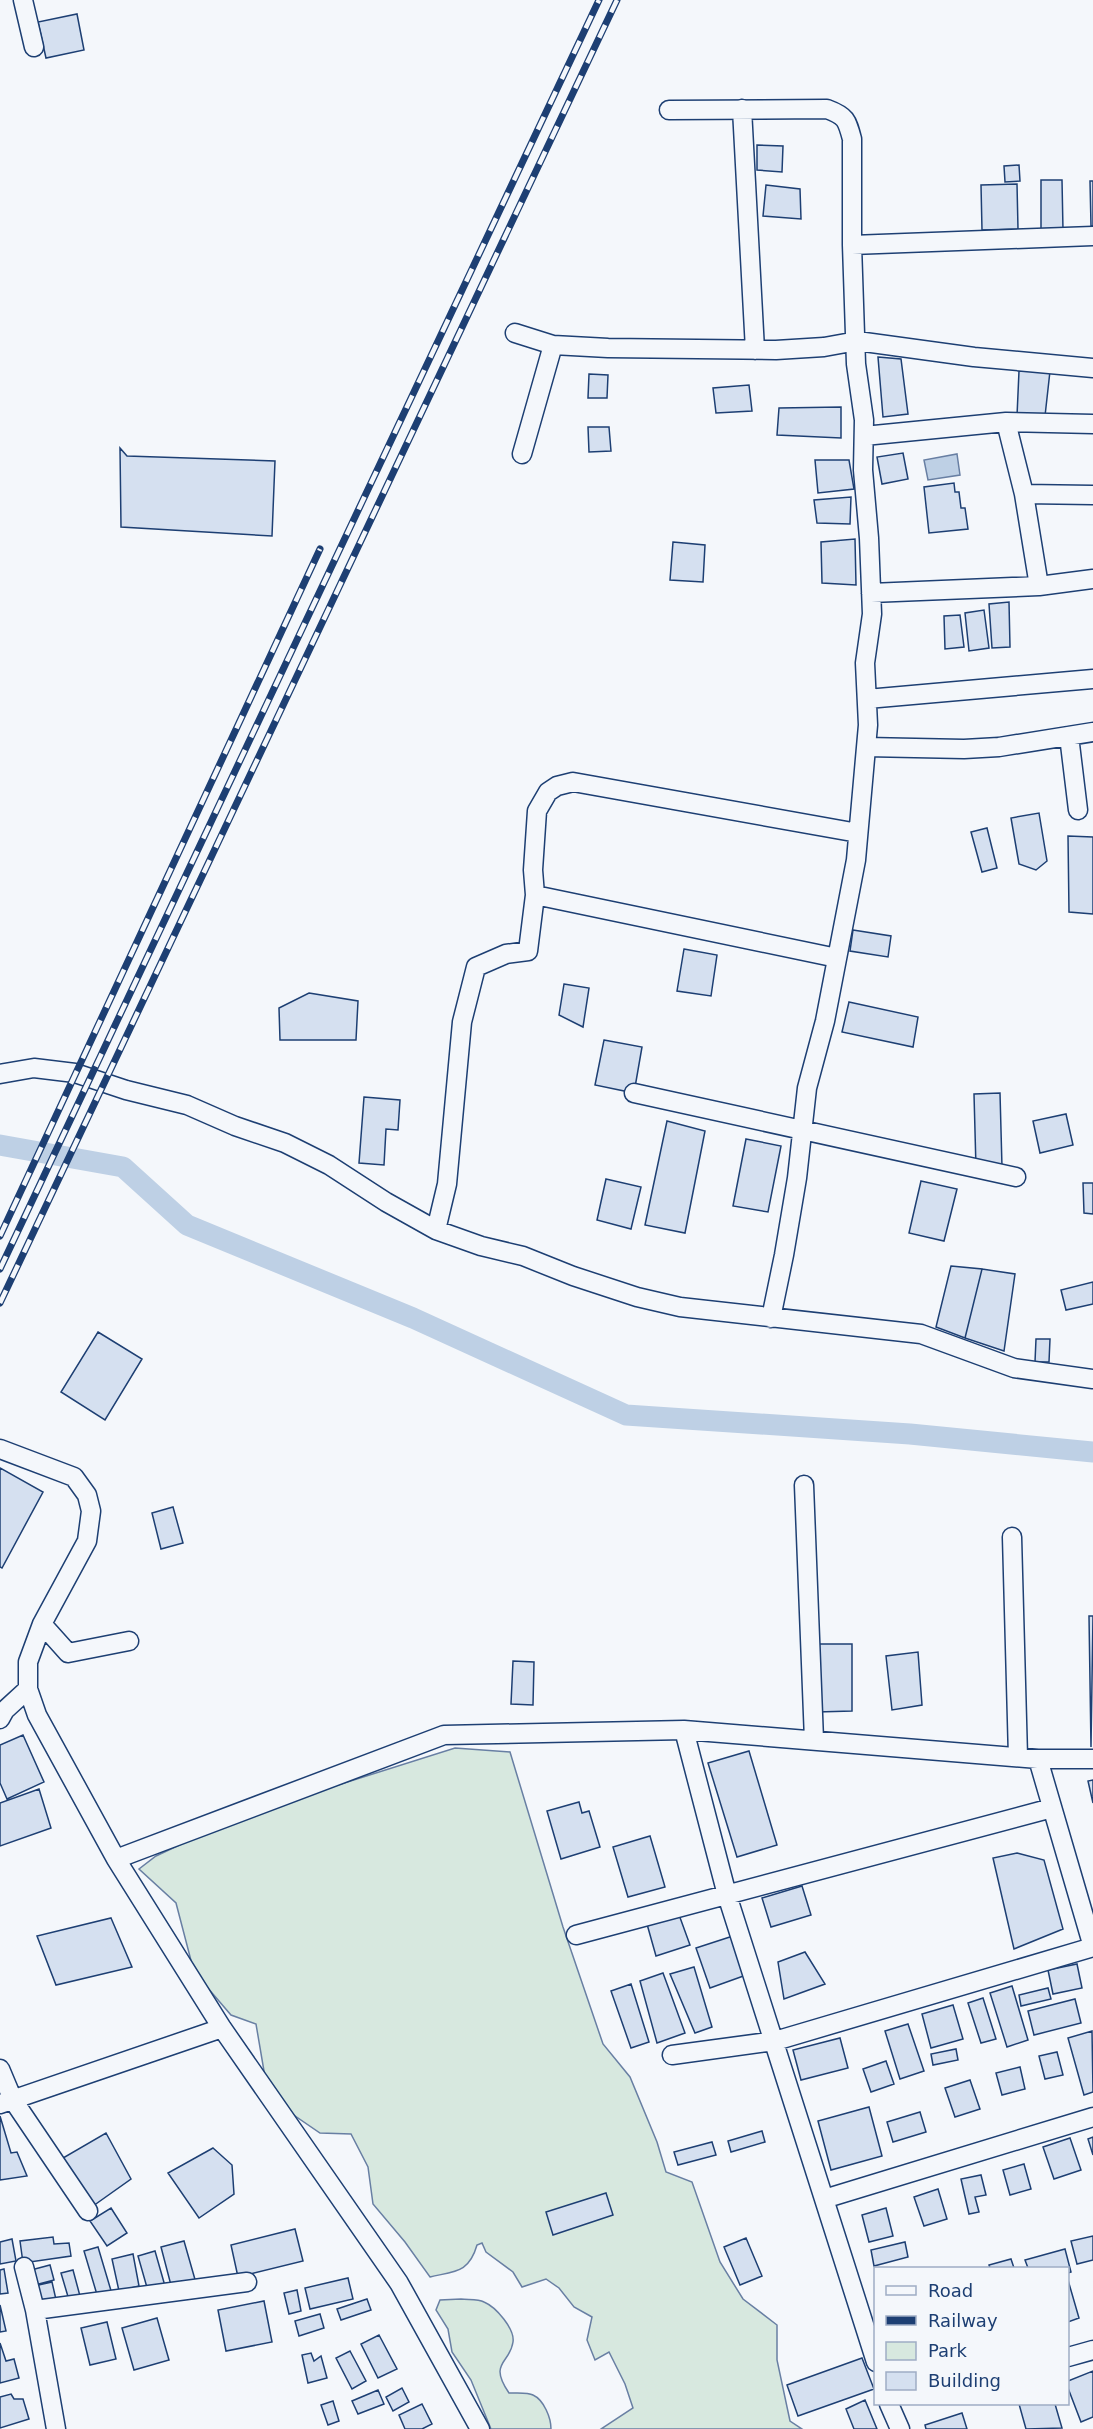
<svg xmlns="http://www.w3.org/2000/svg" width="1093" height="2429" viewBox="0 0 1093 2429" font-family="'DejaVu Sans',sans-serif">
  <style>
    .green { fill: #d7e8df; stroke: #687fa3; stroke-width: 1.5 }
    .water { fill: #bed0e5; stroke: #687fa3; stroke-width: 1.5 }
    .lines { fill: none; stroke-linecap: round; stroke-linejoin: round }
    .canal { stroke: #bed0e5; stroke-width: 21 }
    .building { fill: #d5e0f0; stroke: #1d3f73; stroke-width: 1.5 }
    .minor-casing { stroke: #1d3f73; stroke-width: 21 }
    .minor { stroke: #f4f7fb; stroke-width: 18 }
    .rail-casing { stroke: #1d3f73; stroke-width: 7 }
    .rail { stroke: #f4f7fb; stroke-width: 4.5; stroke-dasharray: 14; stroke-linecap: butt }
  </style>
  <rect width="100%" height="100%" fill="#f4f7fb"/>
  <!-- green -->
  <path class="green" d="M455 1748 510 1752 563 1927 603 2044 630 2077 657 2142 666 2172 692 2182 720 2262 743 2299 777 2325V2360L790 2421 802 2429H601L633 2408 625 2384 609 2352 595 2360 587 2340 592 2317 574 2307 559 2288 546 2279 522 2287 513 2272 486 2252 482 2243 477 2245C469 2273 455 2271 430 2277L405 2242 373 2204 368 2167 351 2134 320 2133 282 2107 265 2077 256 2024 231 2015 194 1972 176 1903 139 1869 156 1856 243 1815Z
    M461 2299C468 2300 478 2299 484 2302 496 2307 515 2329 513 2342 510 2364 488 2362 509 2393 516 2393 528 2392 533 2395 544 2400 551 2418 551 2429H491L471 2380 452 2352 448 2329 436 2310 440 2300Z"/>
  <!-- water -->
  <path class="water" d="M957 454 960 475 928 480 924 460Z"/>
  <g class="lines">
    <!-- canal -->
    <path class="canal" d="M0 1145 123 1167 187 1225 413 1318 626 1415 910 1434 1093 1452"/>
  </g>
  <!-- building -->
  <path class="building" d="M77 14 84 50 46 58 38 22Z
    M757 145 783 146 782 172 757 170Z
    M1019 165 1020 181 1005 182 1004 166Z
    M1041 180H1062L1063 230H1041Z
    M1090 181H1093V226H1091Z
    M1017 184 1018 229 982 230 981 185Z
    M766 185 800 189 801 219 763 216Z
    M878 357 901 359 908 414 883 417Z
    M1019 371H1050L1045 416H1017Z
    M589 374 608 375 607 398H588Z
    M749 385 752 411 716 413 713 388Z
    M841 407V438L777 435 779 408Z
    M588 427H609L611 451 589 452Z
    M120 448 127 456 275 461 272 536 121 527Z
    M903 453 908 479 882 484 877 457Z
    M815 460H849L854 489 818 493Z
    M954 483 955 492H959L961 508H965L968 529 929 533 924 487Z
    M851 497 850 524 817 523 814 500Z
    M855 539 856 585 822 583 821 542Z
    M673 542 705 545 703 582 670 580Z
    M1009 602 1010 647 992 648 989 604Z
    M984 610 989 648 969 651 965 613Z
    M960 615 964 647 945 649 944 616Z
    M1039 813 1047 861 1036 870 1019 864 1011 818Z
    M987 828 997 868 982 872 971 832Z
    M1068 836 1093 837V914L1069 912Z
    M853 930 891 936 888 957 850 951Z
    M684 949 717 955 711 996 677 991Z
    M564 984 589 988 583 1027 559 1015Z
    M309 993 358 1001 356 1040H280L279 1008Z
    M849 1002 918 1017 913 1047 842 1032Z
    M604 1040 642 1047 634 1093 595 1085Z
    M1000 1093 1002 1167 976 1168 974 1094Z
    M364 1097 400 1100 398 1130 386 1129 384 1165 359 1163Z
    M1066 1114 1073 1145 1040 1153 1033 1121Z
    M667 1121 705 1131 685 1233 645 1225Z
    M746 1139 781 1146 768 1212 733 1206Z
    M606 1179 641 1187 631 1229 597 1220Z
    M921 1181 957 1189 944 1241 909 1233Z
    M1083 1183H1093V1214L1084 1213Z
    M951 1266 982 1269 965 1338 936 1327Z
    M982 1269 1015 1274 1004 1351 965 1338Z
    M1093 1282V1304L1066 1310 1061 1290Z
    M98 1332 142 1359 105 1420 61 1392Z
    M1036 1339H1050L1049 1362H1035Z
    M0 1468 43 1492 2 1568 0 1567Z
    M173 1507 183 1543 161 1549 152 1513Z
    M1089 1616H1093L1091 1747Z
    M815 1644H852V1711L817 1712Z
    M918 1652 922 1705 892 1710 886 1656Z
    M513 1661 534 1662 533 1705 511 1704Z
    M23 1735 44 1782 7 1799 0 1783V1745Z
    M749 1751 777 1845 737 1857 708 1763Z
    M1093 1780V1803L1088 1781Z
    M39 1789 51 1828 0 1846V1803Z
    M579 1802 582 1813 589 1811 600 1847 561 1859 547 1811Z
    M650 1836 665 1887 628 1897 613 1847Z
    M1017 1853 1044 1860 1063 1929 1014 1949 993 1858Z
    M802 1886 811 1915 771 1927 762 1898Z
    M678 1912 690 1945 656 1956 645 1917Z
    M111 1918 132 1967 56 1985 37 1936Z
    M736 1935 749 1974 710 1988 696 1948Z
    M805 1952 825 1984 784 1999 778 1962Z
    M1077 1964 1082 1988 1053 1994 1048 1970Z
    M694 1967 712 2027 695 2033 670 1974Z
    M663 1973 685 2033 657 2043 640 1981Z
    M631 1984 649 2042 631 2048 611 1991Z
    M1012 1986 1028 2040 1007 2047 990 1993Z
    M1048 1988 1051 1999 1021 2006 1019 1995Z
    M983 1998 996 2039 981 2043 968 2003Z
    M1075 1999 1081 2023 1034 2035 1028 2011Z
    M953 2005 963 2039 931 2048 922 2014Z
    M908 2024 924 2071 900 2079 885 2031Z
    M1092 2031 1093 2092 1084 2095 1068 2038Z
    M840 2038 848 2068 801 2080 793 2050Z
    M956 2049 958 2060 933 2065 931 2054Z
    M1057 2052 1063 2075 1045 2079 1039 2056Z
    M886 2061 894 2084 871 2092 863 2069Z
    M1020 2067 1025 2089 1002 2095 996 2073Z
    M970 2080 980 2109 955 2117 945 2088Z
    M869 2107 882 2156 831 2170 818 2121Z
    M920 2112 926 2132 893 2142 887 2122Z
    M0 2116 11 2153 17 2152 27 2176 0 2180Z
    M762 2131 765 2142 731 2152 728 2141Z
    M106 2133 131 2179 93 2206 63 2158Z
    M1093 2137V2155L1088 2139Z
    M1070 2138 1081 2170 1054 2179 1043 2147Z
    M712 2142 716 2155 678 2165 674 2152Z
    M213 2148 232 2165 234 2194 199 2218 168 2173Z
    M1024 2164 1031 2189 1010 2195 1003 2170Z
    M981 2175 986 2195 975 2197 979 2212 969 2214 961 2179Z
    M938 2189 947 2219 924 2226 914 2197Z
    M606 2193 613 2215 553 2235 546 2212Z
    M111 2208 127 2233 107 2246 90 2221Z
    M886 2208 893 2236 869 2242 862 2215Z
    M295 2229 303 2261 238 2277 231 2245Z
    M1093 2236V2260L1077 2264 1071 2241Z
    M53 2237 54 2244 69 2243 71 2256 23 2263 20 2241Z
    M746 2238 762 2276 740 2285 724 2247Z
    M12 2239 16 2261 0 2264V2242Z
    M184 2241 196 2283 172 2289 161 2247Z
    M905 2242 908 2257 874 2266 871 2250Z
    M98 2247 112 2294 98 2298 84 2251Z
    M1065 2249 1071 2272 1068 2273V2268H1028L1025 2260Z
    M155 2251 165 2286 148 2291 138 2256Z
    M133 2254 139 2286 119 2291 112 2259Z
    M1011 2259 1014 2268H990L989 2265Z
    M50 2265 54 2280 35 2285 31 2270Z
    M4 2269 8 2293 0 2294V2270Z
    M73 2270 80 2296 69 2300 61 2273Z
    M348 2278 353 2299 310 2309 305 2288Z
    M1068 2280 1079 2318 1068 2322Z
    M52 2282 57 2304 39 2308 34 2286Z
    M297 2290 301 2311 289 2314 284 2293Z
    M367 2299 371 2310 341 2320 337 2309Z
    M264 2301 272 2342 226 2351 218 2310Z
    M0 2305 6 2331 0 2332Z
    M320 2314 324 2328 299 2336 295 2321Z
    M157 2318 169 2360 134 2370 122 2328Z
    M107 2322 116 2359 90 2365 81 2328Z
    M379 2335 397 2369 378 2378 361 2344Z
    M0 2343 6 2361 14 2359 19 2378 0 2383Z
    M350 2351 366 2381 352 2389 336 2358Z
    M311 2353 314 2361 321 2356 327 2378 308 2383 302 2355Z
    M862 2358 874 2389 798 2416 787 2385Z
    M1093 2371V2417L1081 2422 1068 2388V2381Z
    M402 2388 409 2402 393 2411 386 2397Z
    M378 2390 384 2404 358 2414 352 2401Z
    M11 2394 14 2399H23L29 2419 0 2428V2397Z
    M865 2400 877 2429H854L846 2409Z
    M333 2401 339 2421 328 2425 321 2405Z
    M422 2404 432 2424 422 2429H405L399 2415Z
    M1019 2404H1055L1062 2428 1026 2429Z
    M962 2413 967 2429H926L925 2425Z"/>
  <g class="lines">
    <defs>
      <path id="minor" d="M23 0 34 47
        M742 109 755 350
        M669 110 827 109C846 116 847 120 852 139V245L856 364 864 420 863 470 869 538 872 614 865 663 868 725 856 860 825 1021 807 1088 797 1178 784 1255 771 1318
        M852 245 1093 236
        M515 333 553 345 608 348 776 350 824 347 857 341 974 357 1093 368
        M1006 422 1024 494 1039 586
        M864 436 1006 422 1093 424
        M522 454 553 345
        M1024 494 1093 495
        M871 593 1039 586 1093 579
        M867 699 1093 679
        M1069 736 1078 810
        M866 747 964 749 999 747 1093 732
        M535 895 837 958
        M0 1074 34 1068 75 1073 126 1090 187 1105 235 1126 285 1143 329 1165 386 1202 436 1230 481 1246 523 1256 573 1276 637 1297 680 1307 921 1334 1014 1368 1093 1379
        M634 1093 1016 1177
        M436 1230 447 1184 462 1022 476 967 506 954 528 951 535 895 533 870 537 811 548 792 557 786 573 782 858 833
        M0 1449 74 1477 87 1495 91 1511 87 1541 42 1624 28 1662V1689L37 1715 116 1859 222 2028 399 2283 480 2429
        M804 1485 814 1740
        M1012 1537 1018 1757
        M42 1624 68 1653 129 1641
        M0 1719 5 1710 28 1689
        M684 1730 727 1895 876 2362
        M1038 1759 1093 1947
        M116 1859 444 1735 684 1730 1038 1759H1093
        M576 1935 1052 1808
        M672 2055 775 2041 1093 1947
        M0 2069 13 2100 88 2211
        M0 2104 222 2028
        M824 2199 1093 2117
        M24 2267 35 2310 56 2429
        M35 2310 247 2282
        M1068 2357 1093 2350
        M889 2404 900 2429"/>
    </defs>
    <!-- minor casing -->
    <use href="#minor" class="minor-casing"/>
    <!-- minor -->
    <use href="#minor" class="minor"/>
    <defs>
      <path id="rail" d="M0 1236 320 549
        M0 1269 599 0
        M0 1303 617 0"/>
    </defs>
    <!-- rail casing -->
    <use href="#rail" class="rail-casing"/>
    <!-- rail -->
    <use href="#rail" class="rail"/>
  </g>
  <!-- legend -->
  <rect x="874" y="2267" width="195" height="138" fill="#f4f7fb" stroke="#9eadc5" stroke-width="1.5"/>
  <rect x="886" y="2286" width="30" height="9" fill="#f4f7fb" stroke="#9eadc5" stroke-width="1.5"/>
  <text x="928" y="2297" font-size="18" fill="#1d3f73">Road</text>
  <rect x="886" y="2316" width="30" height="9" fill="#1d3f73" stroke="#9eadc5" stroke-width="1.5"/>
  <text x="928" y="2327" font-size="18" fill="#1d3f73">Railway</text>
  <rect x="886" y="2342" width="30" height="18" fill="#d7e8df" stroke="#9eadc5" stroke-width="1.5"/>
  <text x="928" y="2357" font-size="18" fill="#1d3f73">Park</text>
  <rect x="886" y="2372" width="30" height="18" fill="#d5e0f0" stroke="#9eadc5" stroke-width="1.5"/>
  <text x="928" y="2387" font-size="18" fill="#1d3f73">Building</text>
</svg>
